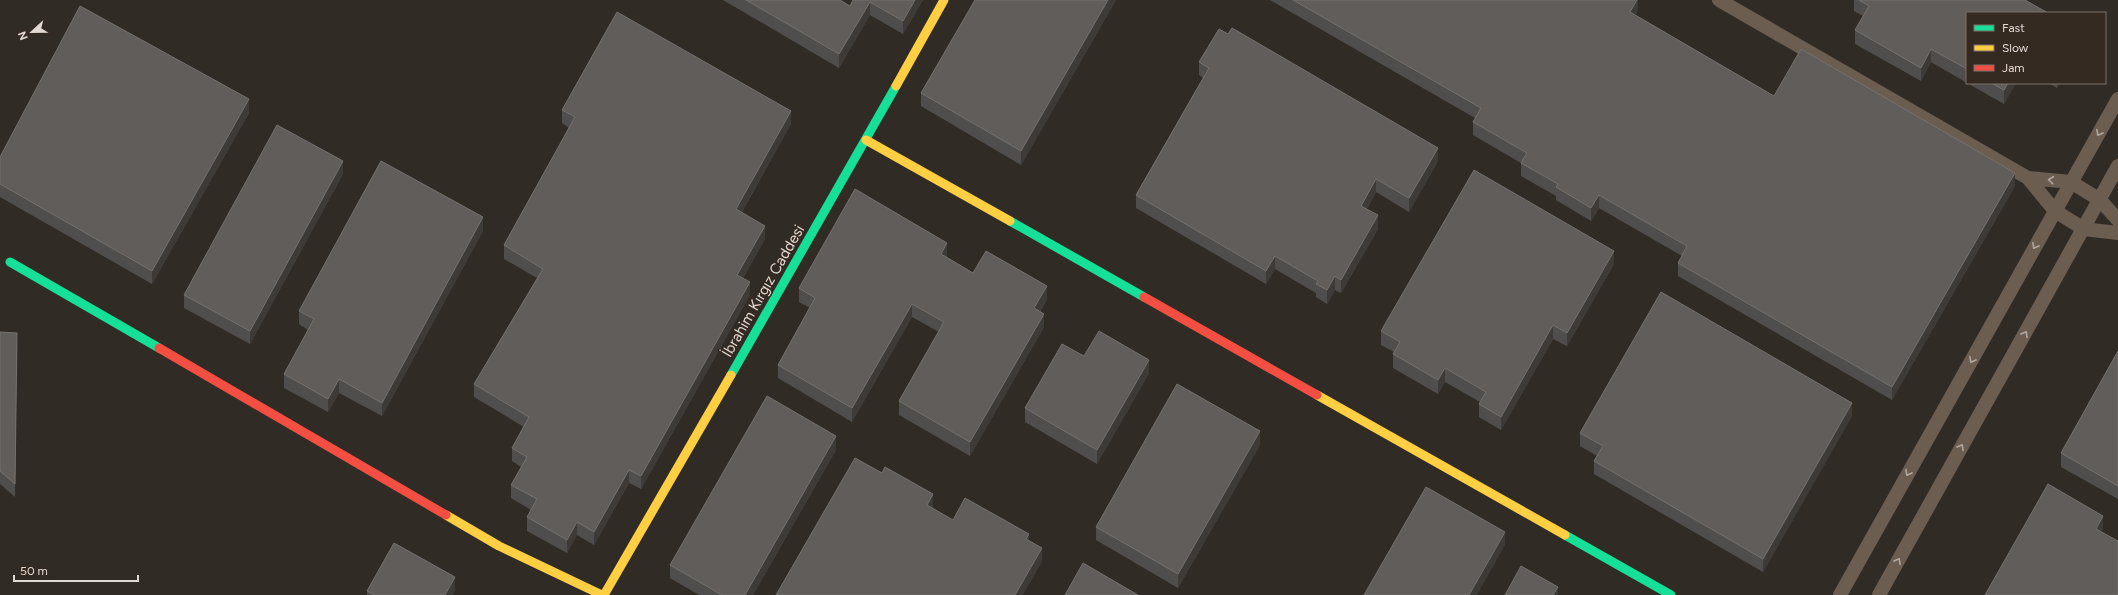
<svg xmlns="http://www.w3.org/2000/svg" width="2118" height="595" viewBox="0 0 2118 595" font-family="Figtree,sans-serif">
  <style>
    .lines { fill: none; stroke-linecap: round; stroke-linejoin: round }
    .street { stroke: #6c5d51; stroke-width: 14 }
    .fast { stroke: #16e098; stroke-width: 9 }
    .slow { stroke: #ffcf43; stroke-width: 9 }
    .jam { stroke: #f24e42; stroke-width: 9 }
    .wall { fill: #504e4c }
    .shaded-wall { fill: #3d3a37 }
    .building { fill: #605d5b; stroke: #74716e }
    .oneway { stroke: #b2a7a0 }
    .labels { text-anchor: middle; stroke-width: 3; stroke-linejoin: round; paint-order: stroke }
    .street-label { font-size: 15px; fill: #e1d9d4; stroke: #352a22 }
  </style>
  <rect width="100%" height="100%" fill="#312b26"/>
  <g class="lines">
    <!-- street -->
    <path class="street" d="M1719 0 2028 178 2055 211 2084 229 2118 233
      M2028 178 2071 182 2100 200 2118 220
      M1840 595 2118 99
      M1879 595 2118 166"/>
    <!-- fast -->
    <path class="fast" d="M1010 221 1144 297
      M10 262 159 348
      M731 375 896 86
      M1565 535 1671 595"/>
    <!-- slow -->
    <path class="slow" d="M896 86 944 0
      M866 140 1010 221
      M1317 395 1565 535
      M446 515 499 546 602 595
      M604 595 731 375"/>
    <!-- jam -->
    <path class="jam" d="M1144 297 1317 395
      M159 348 446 515"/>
  </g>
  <!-- wall -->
  <path class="wall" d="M723 0H840L850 6 853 0H923L903 34 870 15 839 68Z
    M1116 0 1021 165 921 106V93Z
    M1270 0H1638V10L1635 15 1774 96 2015 186 1892 400 1678 276V263L1682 256 1599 208 1591 221 1556 200V196L1521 176V163L1473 135V122L1475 118Z
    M1854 0H2025L1967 13V83L1931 62 1921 81 1855 44V30L1863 16 1854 11Z
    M1199 62 1438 161 1409 212 1376 192 1367 209 1378 229 1341 293 1335 290 1327 304 1316 297V293L1275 269 1266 284 1136 208V195L1203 78 1199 75Z
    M1967 83H2016L2004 104Z
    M2049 83H2060L2057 88Z
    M562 110 791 124 742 212 765 239 743 278 750 295 641 489 629 483 594 545 577 535 567 553 527 531V517L531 510 511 498V485L521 467 512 461V448L524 427 474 397V384L537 278 504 259V245L569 128 562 123Z
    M249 113 152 284 0 197V157Z
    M343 174 250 344 184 308V295Z
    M483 231 382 416 339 393 328 412 284 388V374L308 330 299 324V311Z
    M947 256V257L973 273 1047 299 1040 312 1044 327 970 456 899 415V401L939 332 912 317 852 422 778 378V365L810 308 799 302V288Z
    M1614 264 1567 346 1553 339 1501 430 1479 417V404L1480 402 1445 382 1438 394 1393 368V354L1394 352 1381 345V331Z
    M0 332 17 333 15 497 0 484Z
    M2118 351V499L2061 467V453Z
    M1084 356 1149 373 1097 464 1025 422V408Z
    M1852 416 1763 572 1594 474V461L1597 456 1580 446V433Z
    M1260 445 1178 588 1096 540V527Z
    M836 450 753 595H699L670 578V565Z
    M455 590 452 595H367V591Z"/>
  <!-- shaded-wall -->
  <path class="shaded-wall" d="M915 0H923L903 34V21Z
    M1108 0H1116L1021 165V151Z
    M1637 0H1638V10L1630 25V12Z
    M870 2V15L839 68V54Z
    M1931 49V62L1921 81V68Z
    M2008 83H2016L2004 104V90Z
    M2057 83H2060L2057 88Z
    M249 99V113L152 284V271Z
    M791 111V124L736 222V209Z
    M1438 148V161L1409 212V198Z
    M343 161V174L250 344V331Z
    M2015 173V186L1892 400V387Z
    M1376 179V192L1361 219V206Z
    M1599 195V208L1591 221V208Z
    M1378 215V229L1341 293V280Z
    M483 217V231L382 416V403Z
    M765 226V239L737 288V275Z
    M947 243V256L941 267V254Z
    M1614 251V264L1567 346V333Z
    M1275 256V269L1266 284V271Z
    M1335 276V290L1327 304V290Z
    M750 282V295L641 489V476Z
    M1047 286V299L1034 321V308Z
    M912 304V317L852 422V408Z
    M1044 314V327L970 456V442Z
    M1553 325V339L1501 430V417Z
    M1149 360V373L1097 464V450Z
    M1445 368V382L1438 394V380Z
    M339 379V393L328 412V399Z
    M1852 403V416L1763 572V559Z
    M1260 431V445L1178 588V574Z
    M836 436V450L753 595H745Z
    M629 470V483L594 545V532Z
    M933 494V508L927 519V505Z
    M2103 516V529L2096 542V529Z
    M577 522V535L567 553V540Z
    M1505 532V545L1477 595H1469Z
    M1029 534V548L1026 539Z
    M1042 548V562L1023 595H1015Z
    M455 577V590L452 595H445Z
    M1558 587V595H1553Z"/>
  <!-- building -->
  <path class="building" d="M746 0H840L850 6 853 0H915L903 21 870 2 839 54Z
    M975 0H1108L1021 151 921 93Z
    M1293 0H1637L1630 12 1774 96 1801 49 2015 173 1892 387 1678 263 1687 246 1599 195 1591 208 1556 187 1558 184 1521 163 1527 153 1473 122 1481 108Z
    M1859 0H2025L2048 13H1967V69L1931 49 1921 68 1855 30 1869 6Z
    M80 6 249 99 152 271 0 184V157Z
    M617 12 791 111 736 209 765 226 737 275 750 282 641 476 629 470 594 532 577 522 567 540 527 517 537 499 511 485 527 457 512 448 529 417 474 384 543 269 504 245 575 117 562 110Z
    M1232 28 1438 148 1409 198 1376 179 1361 206 1378 215 1341 280 1335 276 1327 290 1316 284 1318 281 1275 256 1266 271 1136 195 1209 68 1199 62 1219 29 1228 34Z
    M1991 83H2008L2004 90Z
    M277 125 343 161 250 331 184 295Z
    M381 161 483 217 382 403 339 379 328 399 284 374 314 319 299 311Z
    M1474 170 1614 251 1567 333 1553 325 1501 417 1479 404 1486 392 1445 368 1438 380 1393 354 1400 342 1381 331Z
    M855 189 947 243 941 254 973 273 986 251 1047 286 1034 308 1044 314 970 442 899 401 944 322 912 304 852 408 778 365 815 298 799 288Z
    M1661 292 1852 403 1763 559 1594 461 1603 446 1580 433Z
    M1099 331 1149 360 1097 450 1025 408 1062 344 1084 356Z
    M0 332 17 333 15 484 0 471Z
    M2118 351V486L2061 453Z
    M1177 384 1260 431 1178 574 1096 527Z
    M767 396 836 436 745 595H722L670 565Z
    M855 458 882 473 885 467 933 494 927 505 953 520 965 498 1029 534 1026 539 1042 548 1015 595H776Z
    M2048 484 2103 516 2096 529 2118 541V595H1985Z
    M1426 487 1505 532 1469 595H1364Z
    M394 543 455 577 445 595H375L367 591Z
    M1083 563 1138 595H1065Z
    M1521 566 1558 587 1553 595H1505Z"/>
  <!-- one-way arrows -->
  <defs><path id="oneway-chevron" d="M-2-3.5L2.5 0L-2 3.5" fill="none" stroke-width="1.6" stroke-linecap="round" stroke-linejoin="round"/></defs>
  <g class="oneway">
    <use href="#oneway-chevron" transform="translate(2099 133) rotate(119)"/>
    <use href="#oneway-chevron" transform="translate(2051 180) rotate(-174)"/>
    <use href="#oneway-chevron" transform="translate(2035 246) rotate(119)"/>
    <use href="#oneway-chevron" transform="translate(2025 334) rotate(-61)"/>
    <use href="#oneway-chevron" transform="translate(1972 360) rotate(119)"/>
    <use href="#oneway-chevron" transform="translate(1961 447) rotate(-61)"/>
    <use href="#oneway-chevron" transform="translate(1908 473) rotate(119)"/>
    <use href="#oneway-chevron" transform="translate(1898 561) rotate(-61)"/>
  </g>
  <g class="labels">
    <!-- street labels -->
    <g class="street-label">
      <text transform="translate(763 291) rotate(-60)" y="5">İbrahim Kırgız Caddesi</text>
    </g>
  </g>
  <!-- legend -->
  <rect x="1966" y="12" width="140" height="72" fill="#352a22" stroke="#7a7069"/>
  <rect x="1974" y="25" width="20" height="6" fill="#16e098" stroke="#7a7069"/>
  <text x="2002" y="32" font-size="12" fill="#e1d9d4">Fast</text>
  <rect x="1974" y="45" width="20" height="6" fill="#ffcf43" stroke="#7a7069"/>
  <text x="2002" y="52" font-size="12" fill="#e1d9d4">Slow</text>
  <rect x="1974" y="65" width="20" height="6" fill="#f24e42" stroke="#7a7069"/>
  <text x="2002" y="72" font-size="12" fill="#e1d9d4">Jam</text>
  <!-- north arrow -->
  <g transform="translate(32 32) rotate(248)" stroke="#352a22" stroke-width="3" paint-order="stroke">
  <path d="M0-3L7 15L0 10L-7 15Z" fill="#e1d9d4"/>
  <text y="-6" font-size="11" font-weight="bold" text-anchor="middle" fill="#e1d9d4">N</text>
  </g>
  <!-- scale -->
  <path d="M14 575v6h124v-6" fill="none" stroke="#e1d9d4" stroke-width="2"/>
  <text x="20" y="575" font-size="12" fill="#e1d9d4" stroke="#352a22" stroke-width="3" paint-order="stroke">50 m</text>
</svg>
